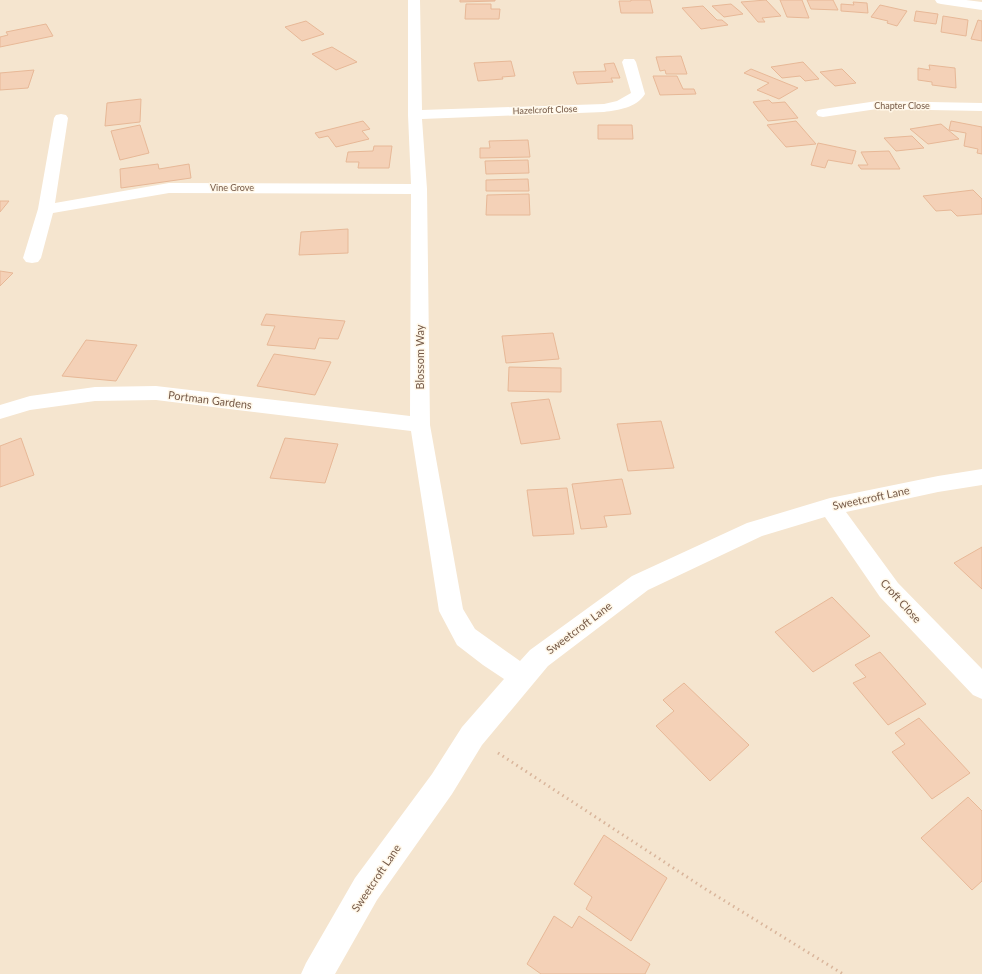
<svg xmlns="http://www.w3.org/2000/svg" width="982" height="974" viewBox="0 0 982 974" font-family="Lato,sans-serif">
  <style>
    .residential { fill: #f5e5cf }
    .building { fill: #f4d1b7; stroke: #e7b897 }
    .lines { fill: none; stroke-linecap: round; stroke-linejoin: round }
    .path { stroke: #d9b59b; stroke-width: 3; stroke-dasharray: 1.5 4; stroke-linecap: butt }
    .minor { fill: #fff; fill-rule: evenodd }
    .labels { text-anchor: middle; stroke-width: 3; stroke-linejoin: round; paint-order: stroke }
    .far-street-label { font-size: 9px; fill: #755947; stroke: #fff7e8 }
    .street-label { font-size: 11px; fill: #755947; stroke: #fff7e8 }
  </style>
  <rect width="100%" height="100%" fill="#fdf3e1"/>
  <!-- residential -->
  <path class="residential" d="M0 0H982V974H0Z"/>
  <!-- building -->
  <path class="building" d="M460 0H495V1L460 2Z
    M631 0H650L653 13H621L619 1H631Z
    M766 0 781 16 762 18 765 22H758L741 2Z
    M780 0H802L809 18 787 17Z
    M807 0H833L838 10 811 9Z
    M853 2 867 3 868 13 841 11V4L854 5Z
    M466 4H491V9H500L499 19H465Z
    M731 4 743 14 724 17 712 6Z
    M880 5 907 11 897 26 887 23 888 21 871 17Z
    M703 6 717 20H722L728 25 701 29 682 8Z
    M916 11 938 14 936 24 914 21Z
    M943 16 968 20 966 36 941 32Z
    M978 20 982 21V41L971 39Z
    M306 21 324 34 302 41 285 27Z
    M46 24 53 36 0 47V37L8 35 6 32Z
    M332 47 357 62 336 70 312 54Z
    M681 56 687 74H666L665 70 660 71 656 57Z
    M511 61 515 76 502 77 503 79 478 81 474 63Z
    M803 62 819 79 805 81 800 76 782 78 771 67Z
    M614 63 620 78H611L613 82 577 84 573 72 606 71 604 64Z
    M929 65 955 68 956 88 932 85V82L918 80V68L930 70Z
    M751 69 798 88 779 99 757 90 769 83 744 73Z
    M842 69 856 83 835 86 820 72Z
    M34 70 28 88 0 90V73Z
    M653 76H677L683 89H694L696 94 660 95Z
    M141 99 140 122 105 126 107 103Z
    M769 100 772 103 785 102 798 118 768 121 753 102Z
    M363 121 370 129 362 131 369 139 336 147 328 136 319 138 315 133Z
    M796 121 816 144 786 147 767 125Z
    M951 121 982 127V154L977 153 978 149 964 146 966 133 949 130Z
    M941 124 959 139 928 144 910 129Z
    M140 125 149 153 120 160 111 131Z
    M598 125H632L633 139H598Z
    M912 136 924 148 896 151 884 138Z
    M528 140 530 157 480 158V148H490L489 141Z
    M818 143 856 151 852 164 828 160 825 168 811 165Z
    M374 146H392L389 168H358L359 162H346L348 152 373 151Z
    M889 151 900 169H861L858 165H868L861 152Z
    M528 160 529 173 486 174 485 161Z
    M158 164 159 169 189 164 191 178 121 188 120 169Z
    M528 179 529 191H486V180Z
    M973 190 982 199V214L957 216 951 210 936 211 923 196Z
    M529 194 530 215H486L487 195Z
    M0 201H9L0 212Z
    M348 229V253L299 255 301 232Z
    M0 271 13 273 0 286Z
    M266 314 345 321 338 339 319 338 315 349 267 345 275 326 261 325Z
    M553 333 559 359 506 363 502 336Z
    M86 340 137 345 116 381 62 376Z
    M274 354 331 362 315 395 257 386Z
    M509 367 561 368V392L508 391Z
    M549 399 560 439 521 444 511 403Z
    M661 421 674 468 628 471 617 424Z
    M21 438 34 475 0 487V446Z
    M285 438 338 444 325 483 270 478Z
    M622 479 631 514 604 516 607 527 581 529 572 484Z
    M567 488 574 534 533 536 527 490Z
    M982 547V589L954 563Z
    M832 597 870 636 813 672 775 632Z
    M880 652 926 704 888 725 853 683 866 677 855 665Z
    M684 683 749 745 710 781 656 726 674 711 663 700Z
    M919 718 970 773 932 799 892 752 905 744 895 733Z
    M968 797 982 811V881L972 890 921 838Z
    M604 835 667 878 631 941 586 909 592 897 574 884Z
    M554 916 572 928 579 916 650 964 645 974H541L527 964Z"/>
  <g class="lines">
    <!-- path -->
    <path class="path" d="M498 753 707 890 843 974"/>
    <!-- minor -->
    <path class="minor" d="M408 0H420L422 110 604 104 617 101 631 93 622 62 624 59H634L636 62 645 94C636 108 619 110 604 112L422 119 427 189 430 425 463 609 475 629 520 661 530 650 632 576 747 523 830 498 938 476 982 469V485L938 492 846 512 898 583 982 669V699L973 695 880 597 825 517 762 536 648 590 548 666 482 745 452 794 377 900 335 974H301L306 963 355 878 432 774 462 727 504 679 483 665 457 645 439 611 411 431 156 400 95 401 30 410 0 419V405L30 396 95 387 156 386 410 416 411 194 169 193 53 213 41 258 38 262 32 263 26 262 23 258 38 209 54 118 56 115 61 114 66 115 68 118 55 203 169 183 411 184 408 115Z
      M935 0H966L982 2V10L941 4 937 3Z
      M877 101 982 103V111L877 109 823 117 818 116 816 113 818 110 823 109Z"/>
  </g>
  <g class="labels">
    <!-- far-street labels -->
    <g class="far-street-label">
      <text x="902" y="109">Chapter Close</text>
      <text transform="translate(545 110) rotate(-2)" y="3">Hazelcroft Close</text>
      <text x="232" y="191">Vine Grove</text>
    </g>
    <!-- street labels -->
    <g class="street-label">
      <text transform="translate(420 357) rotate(-90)" y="4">Blossom Way</text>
      <text transform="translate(210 400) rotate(7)" y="4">Portman Gardens</text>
      <text transform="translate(871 498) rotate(-12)" y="4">Sweetcroft Lane</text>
      <text transform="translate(901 601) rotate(48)" y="4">Croft Close</text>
      <text transform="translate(579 628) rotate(-37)" y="4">Sweetcroft Lane</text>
      <text transform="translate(376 878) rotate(-56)" y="4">Sweetcroft Lane</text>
    </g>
  </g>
</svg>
